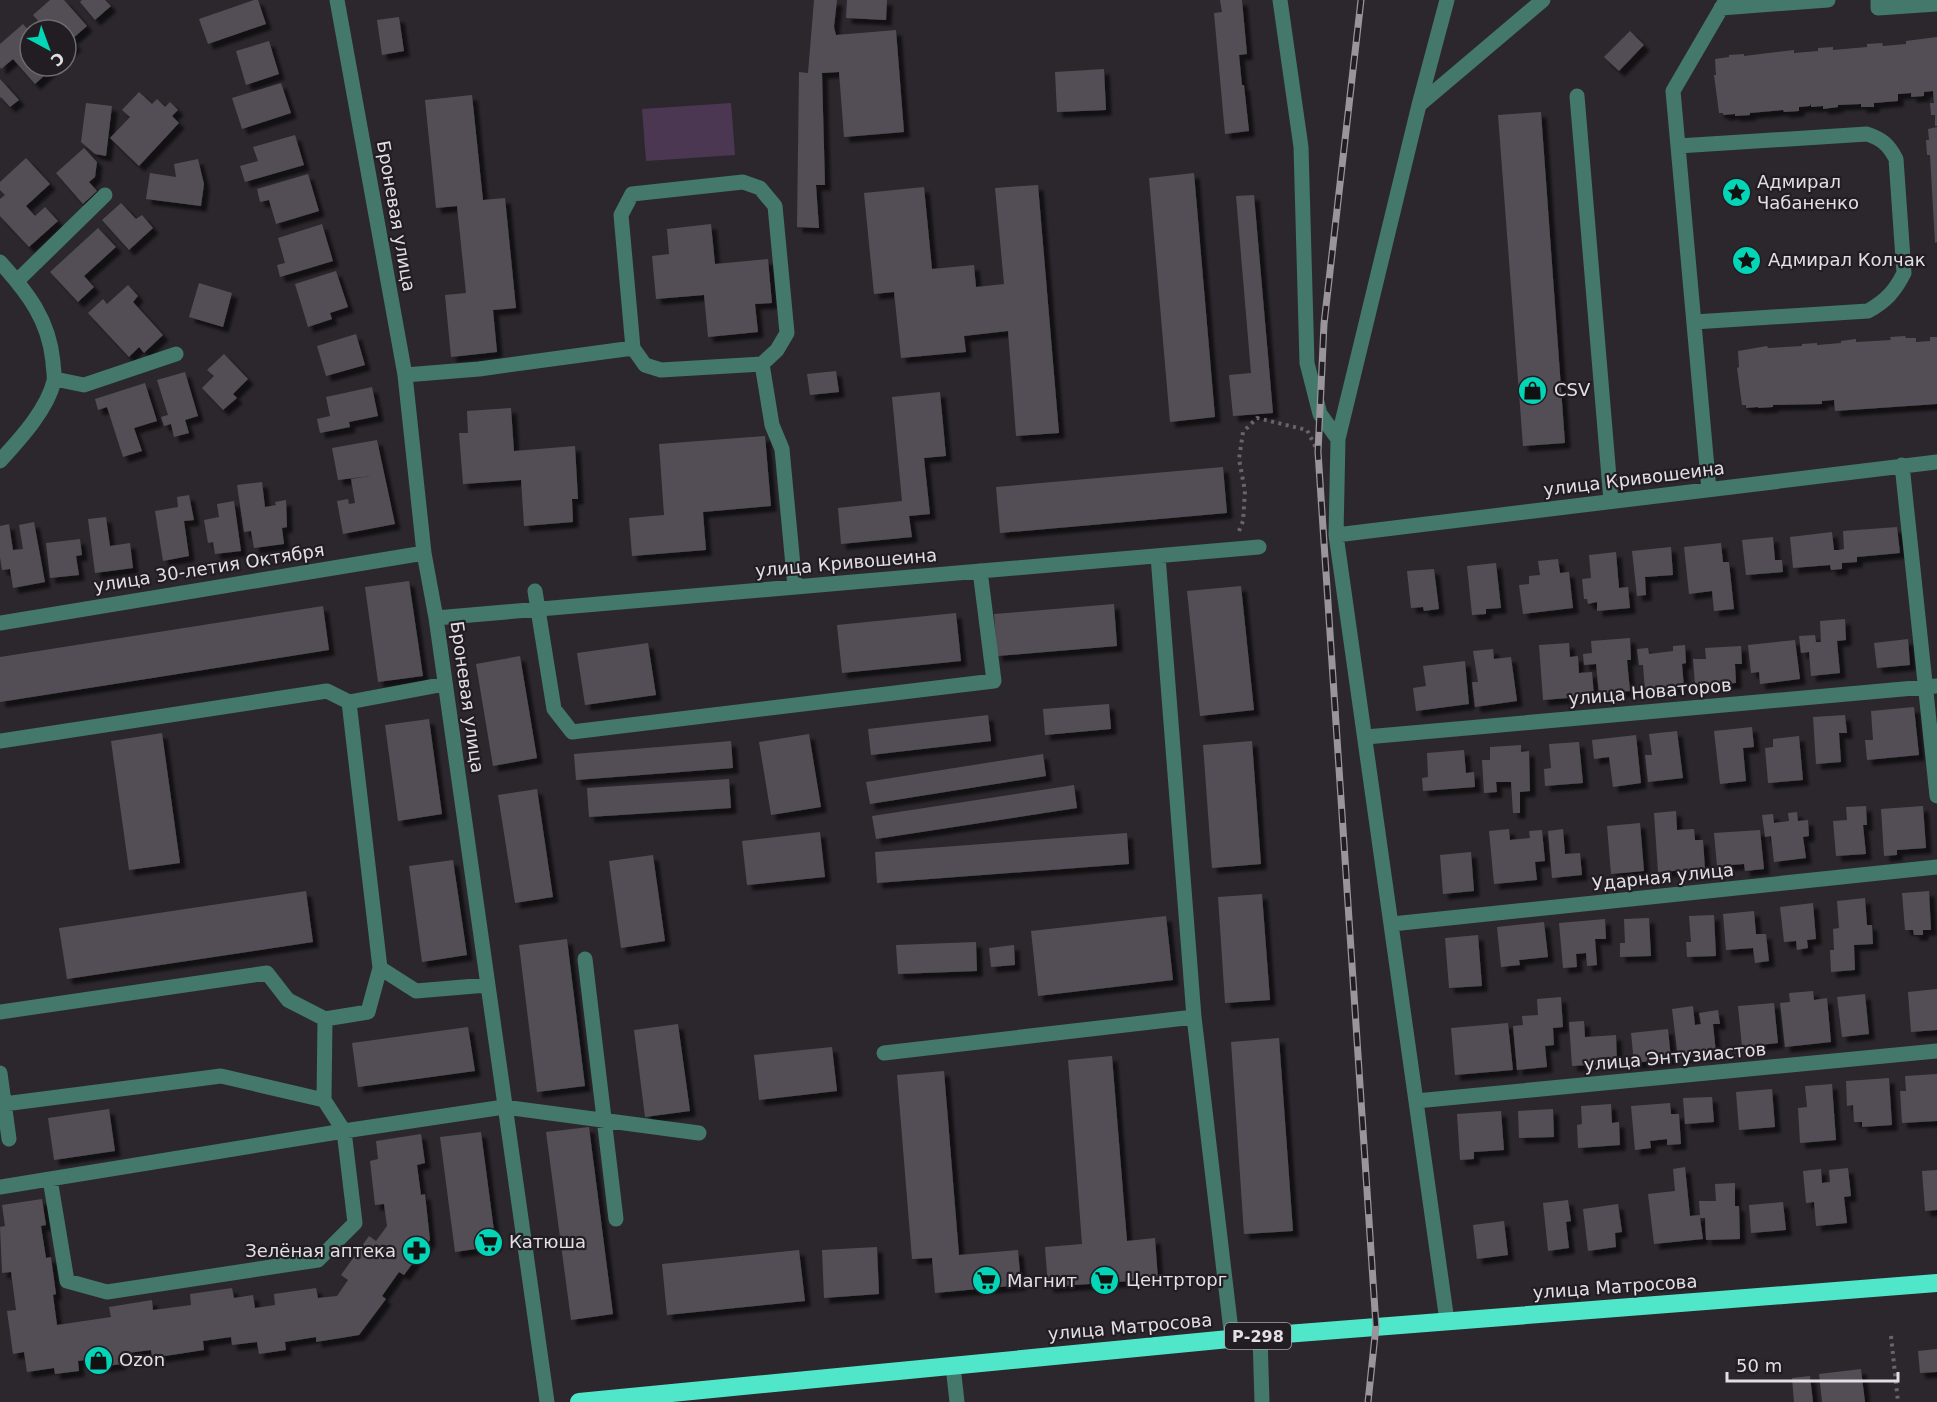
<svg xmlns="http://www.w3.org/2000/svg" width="1937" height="1402" viewBox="0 0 1937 1402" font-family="'DejaVu Sans',sans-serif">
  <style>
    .green { fill: #4c3753 }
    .building { fill: #534e54; filter: url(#shadow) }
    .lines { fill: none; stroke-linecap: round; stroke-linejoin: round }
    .path { stroke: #68646a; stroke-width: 4; stroke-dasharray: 3 4.5; stroke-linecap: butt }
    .minor { stroke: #43786b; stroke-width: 15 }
    .highway { stroke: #50e6c9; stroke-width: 18 }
    .rail-casing { stroke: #99959a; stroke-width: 7 }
    .rail { stroke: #221d23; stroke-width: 4.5; stroke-dasharray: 14; stroke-linecap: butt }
    .labels { text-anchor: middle; stroke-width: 4.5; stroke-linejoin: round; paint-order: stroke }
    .shield { fill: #221d23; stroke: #a8a5a9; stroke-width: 1.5 }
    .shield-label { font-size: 16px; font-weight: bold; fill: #e2dfe3 }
    .poi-label { font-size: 18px; fill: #e2dfe3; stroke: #221d23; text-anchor: start }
    .street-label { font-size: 18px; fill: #e2dfe3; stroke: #221d23 }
  </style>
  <defs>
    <filter id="shadow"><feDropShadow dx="5.5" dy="5.5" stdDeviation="1.5" flood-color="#0009"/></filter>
  </defs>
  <rect width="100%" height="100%" fill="#2b272d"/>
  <!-- green -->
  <path class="green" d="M731 103 735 155 646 161 642 109Z"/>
  <!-- building -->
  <path class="building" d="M50 0H64L87 26 71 40 76 45 66 54V30H46L33 15Z
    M82 0H105L111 6 95 20 80 2Z
    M254 0H258L266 24 208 44 199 19Z
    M814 0H837L834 27 836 35 896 30 904 132 844 137 839 72 822 73 825 185H816L819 228 797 227 799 72 808 73Z
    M847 0H887L886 20 846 18Z
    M1220 0H1242L1247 54 1239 55 1242 85H1244L1249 131 1225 134 1214 13 1222 12Z
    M399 17 404 51 382 55 377 20Z
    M23 24 30 32V66H55L35 84 13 59 1 69 0 67V44Z
    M1630 31 1644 45 1619 71 1604 57Z
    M1937 37V126H1935V115H1931L1930 103H1934L1933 91 1924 92V96L1911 97V93L1898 94V101L1874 103V107H1861V104L1838 105V107L1823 109V106L1811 107V103L1810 106 1799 107V111L1784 112 1783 110 1750 113V115L1735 116V114L1723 115V113H1719L1714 75H1716L1715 59 1729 57V55L1744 54V56L1794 50V53L1818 51V48L1833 47V50L1867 47V44L1882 43 1883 46 1906 44V41Z
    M269 41 279 74 246 85 236 51Z
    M1104 69 1106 110 1057 112 1055 72Z
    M0 79 19 100 10 107 1 97 0 98Z
    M281 83 291 113 242 129 232 98Z
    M139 92 152 104 157 99 165 107 170 102 178 110 172 116 179 123 139 166 110 138 130 117 122 110Z
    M472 95 483 200 505 198 516 308 493 310 497 352 451 357 445 295 466 293 457 206 436 208 425 100Z
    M86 103 112 106 106 156 95 154 81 142Z
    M1541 112 1565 443 1523 446 1498 115Z
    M1937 127V242L1935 243 1930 155H1927L1926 140H1929L1928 129Z
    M295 135 304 165 245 182 240 166 258 161 253 147Z
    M84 148 97 162 95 177 89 182 97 191 83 204 56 173Z
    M26 158 50 184 26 206 35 216 45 207 58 221 29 247 0 216V199L5 195 0 190V182Z
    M198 159 204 184 201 206 146 199 150 173 176 177 174 164Z
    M1194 173 1215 417 1170 422 1149 178Z
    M308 174 319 211 276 224 269 200 260 202 257 189Z
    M1038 185 1059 433 1016 436 1008 331 964 336 966 352 901 358 894 292 874 294 864 193 924 187 932 269 974 265 976 287 1004 284 995 188Z
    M1254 195 1273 413 1233 416 1229 375 1251 373 1236 196Z
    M121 203 136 219 142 215 153 228 129 250 102 220Z
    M322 224 333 261 280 277 277 265 285 263 278 238Z
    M711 224 715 264 768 259 772 303 755 304 758 332 708 337 704 295 656 299 652 256 669 254 667 229Z
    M98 228 116 247 84 276 94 287 78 302 50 272Z
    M336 271 348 307 330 313 332 319 308 327 295 284Z
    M199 283 232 293 223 327 189 317Z
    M128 285 138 296 133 302 163 335 144 353 139 347 129 357 88 313 103 299 107 304Z
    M356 334 365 365 326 376 317 346Z
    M1905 336 1906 338H1916V342L1930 341V337H1937V404L1835 411 1834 400 1822 401V404L1773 405V407L1758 408V407L1746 408V405H1742L1737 368 1739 367 1738 351 1767 346 1768 348 1802 346V344L1817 343V345L1841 343V341L1856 339V342L1891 340 1890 337Z
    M224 354 248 379 233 394 237 398 223 410 202 388 214 376 207 370Z
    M836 371 839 392 810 395 807 374Z
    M185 372 198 416 185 420 189 433 174 437 171 424 164 426 161 417 168 415 157 380Z
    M145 383 157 421 134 428 142 451 123 457 107 407 98 410 95 399Z
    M372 387 378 416 349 422 350 427 320 433 317 419 330 416 326 397Z
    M940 392 946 456 924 458 930 514 909 516 912 537 841 544 838 508 902 501 892 397Z
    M511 408 514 451 575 446 578 499H572L573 522 524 526 521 480 463 484 459 433H468L467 411Z
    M765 436 771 506 703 512 706 550 632 556 629 518 664 515 659 444Z
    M377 440 395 524 343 534 337 501 348 499 349 504 355 503 351 479 370 476 338 480 332 448Z
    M1223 467 1227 513 1000 533 996 487Z
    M262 482 265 507 276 505 275 502 286 500 287 527 282 528 284 544 254 548 251 531 244 532 237 485Z
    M189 495 194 520 184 521 189 556 163 561 155 511 178 507 177 497Z
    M234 501 241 551 215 554 213 542 208 543 204 520 219 517 217 504Z
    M106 517 110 546 130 543 133 568 95 573 88 519Z
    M34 522 45 582 13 588 10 569 2 570 0 557V526L9 524 13 550 23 549 19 525Z
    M1897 527 1900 553 1857 557V562L1842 563V569L1831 570 1830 565 1793 568 1790 537 1832 532 1834 550H1839L1844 549 1843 531Z
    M1773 537 1775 560H1782L1783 572 1746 575 1742 540Z
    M80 539 82 555 76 556 79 575 50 578 46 543Z
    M1721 543 1723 562H1729L1734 609 1714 611 1712 591 1689 594 1684 547Z
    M1671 547 1673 575 1645 577 1646 595 1637 596 1632 551Z
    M1616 552 1619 588 1628 587 1630 608 1597 611V602L1588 604 1587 599H1584L1582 579 1591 578 1589 555Z
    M1558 559 1560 573 1569 572 1573 608 1523 614 1519 585 1529 584V576L1540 575 1538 561Z
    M1496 563 1501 608 1486 609V614L1472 615 1467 566Z
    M1434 569 1439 609 1424 611 1423 607 1411 608 1407 571Z
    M409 581 423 676 378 682 365 587Z
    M1241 586 1254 710 1200 716 1187 591Z
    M1114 604 1117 646 997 656 994 614Z
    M323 606 329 650 0 702V657Z
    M956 613 961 661 842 673 837 625Z
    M1845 619 1846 640 1837 641 1840 673 1811 676 1809 652 1801 653 1799 636 1815 635 1816 642H1821L1820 621Z
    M1630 638 1631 660H1627L1630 691 1599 694 1596 664 1584 665 1583 654 1592 653 1591 641Z
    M1908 639 1910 665 1877 668 1874 643Z
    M1795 640 1800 679 1760 684 1759 672 1751 673 1748 645Z
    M648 643 656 695 585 705 577 653Z
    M1569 643 1570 657 1578 656 1579 673 1592 672 1594 696 1543 700 1539 645Z
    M1685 645 1686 663 1682 664 1684 687 1645 691 1643 665H1639L1637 649 1648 648 1649 654 1673 651V646Z
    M1741 646 1742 664H1735L1736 683 1695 685 1693 659H1706L1705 648Z
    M1493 649 1494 659 1511 657 1517 701 1475 707 1472 682H1478L1473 651Z
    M520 656 537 758 493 766 476 664Z
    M1465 661 1469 704 1416 711 1413 688 1426 686 1423 666Z
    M1109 704 1111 729 1045 735 1043 709Z
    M1914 707 1919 755 1867 760 1865 740H1873L1871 711Z
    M988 715 991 741 871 755 868 729Z
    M1845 715 1847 733H1839L1841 762 1816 764 1813 717Z
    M429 719 442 814 398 821 385 725Z
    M1752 727 1754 747 1743 748 1746 781 1720 784 1714 731Z
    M1677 731 1683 778 1648 782 1645 755H1652L1649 734Z
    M162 733 180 863 129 870 111 741Z
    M809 734 821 807 771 815 759 742Z
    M1636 735 1641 783 1613 787 1609 757 1594 759 1592 740Z
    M1799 736 1803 780 1768 783 1765 748 1773 747V739Z
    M731 741 733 768 576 780 574 754Z
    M1252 741 1261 864 1212 868 1203 745Z
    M1579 742 1583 783 1545 786 1544 769 1551 768 1549 744Z
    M1521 745V752L1529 751 1530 791 1520 792V813H1513L1511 782H1496L1497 792 1484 793 1482 760H1490V747Z
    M1464 750 1466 773 1474 772 1475 787 1423 791 1422 778 1428 777 1427 753Z
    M1043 754 1046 776 870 804 866 782Z
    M729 779 731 808 589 817 587 788Z
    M1074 785 1077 808 876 839 872 816Z
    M537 789 553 897 515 903 498 795Z
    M1866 806 1867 825H1863L1866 854 1836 856 1833 821 1847 820 1846 807Z
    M1923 806 1926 848 1897 850V855L1884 856 1881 809Z
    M1676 811 1677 830 1694 829 1695 840H1703L1705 869 1658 872 1654 813Z
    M1797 812 1798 821 1808 820 1809 836 1803 837 1806 858 1774 862 1771 836 1765 837 1762 815 1773 814 1774 823 1789 821 1788 813Z
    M1640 823 1644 871 1611 874 1607 826Z
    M1509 829 1510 840 1530 838 1529 831 1542 830 1545 861 1535 862 1537 880 1494 884 1489 831Z
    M1563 829 1565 854 1580 853 1582 875 1552 878 1548 831Z
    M1760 830 1764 869 1745 871 1744 864 1717 866 1714 833Z
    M820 832 825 877 747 885 742 841Z
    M1127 833 1129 864 877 883 875 852Z
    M1471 852 1474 891 1443 894 1440 855Z
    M653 855 665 941 621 948 609 861Z
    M453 860 467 955 422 962 409 866Z
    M306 891 313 942 67 979 59 928Z
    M1929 891 1931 930H1923V935H1914L1913 930H1905L1902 893Z
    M1262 894 1270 1000 1225 1003 1218 897Z
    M1865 898 1867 925H1872L1873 944 1854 945 1855 970 1831 972 1830 950H1834L1833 929 1839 928 1837 901Z
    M1813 903 1816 939 1807 940 1808 948 1797 950 1796 941 1784 942 1780 907Z
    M1754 911 1756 934H1766L1769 961 1755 963 1753 948 1726 950 1723 914Z
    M1714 915 1716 956 1687 957 1686 942H1691L1689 916Z
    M1166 916 1173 980 1038 996 1031 931Z
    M1649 918 1651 956 1620 957V943H1625L1624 919Z
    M1605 919 1606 939H1595L1597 965 1587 966 1586 953 1576 954 1577 967 1563 968 1559 923Z
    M1544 922 1548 957 1519 960 1520 965 1501 967 1497 927Z
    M1478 935 1482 986 1449 988 1445 938Z
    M567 939 585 1086 537 1092 519 945Z
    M976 942 977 971 898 974 896 945Z
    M1014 945 1015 965 991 967 989 948Z
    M1937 989V1030L1911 1032 1908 992Z
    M1813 991 1814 1000 1827 998 1831 1042 1785 1047 1780 1003 1790 1002 1789 993Z
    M1865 994 1869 1034 1842 1037 1837 997Z
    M1561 997 1563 1027 1553 1028 1554 1045 1545 1046 1547 1067 1517 1070 1513 1026 1523 1025 1522 1016 1538 1015 1537 999Z
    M1774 1003 1778 1043 1742 1047 1738 1006Z
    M1693 1006 1695 1025 1701 1024 1699 1013 1718 1010 1720 1024H1713L1716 1053 1678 1058 1672 1009Z
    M1584 1021 1585 1037 1616 1035 1617 1063 1572 1066 1569 1022Z
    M1508 1023 1513 1070 1455 1075 1451 1028Z
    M678 1024 690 1111 645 1117 634 1030Z
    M468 1027 475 1071 358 1087 352 1043Z
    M1668 1029 1671 1059 1634 1063 1631 1033Z
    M1279 1038 1293 1231 1244 1234 1231 1042Z
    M832 1047 837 1091 759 1100 754 1055Z
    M1112 1056 1127 1241 1155 1238 1158 1279 1048 1287 1045 1247 1082 1244 1068 1060Z
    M944 1071 959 1255 1018 1250 1021 1285 935 1293 932 1258 912 1259 897 1075Z
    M1937 1074V1121L1902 1123 1900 1091H1906L1905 1076Z
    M1889 1078 1892 1125 1862 1127V1122H1854L1853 1105 1847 1106 1846 1081Z
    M1832 1084 1836 1140 1800 1143 1798 1108 1807 1107 1805 1086Z
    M1772 1089 1775 1127 1739 1130 1736 1092Z
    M1712 1097 1714 1122 1685 1124 1683 1098Z
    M1670 1103 1671 1114H1679L1681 1144 1667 1145V1139L1650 1141 1651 1148 1635 1150 1631 1106Z
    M1611 1104 1612 1123 1619 1122 1620 1145 1578 1148 1577 1125 1582 1124 1581 1106Z
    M109 1109 115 1151 54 1160 48 1118Z
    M1553 1109 1554 1137 1519 1138 1518 1111Z
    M1501 1111 1504 1150 1474 1152V1159L1460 1160 1457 1114Z
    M589 1127 613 1314 571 1320 546 1132Z
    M481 1132 496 1246 455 1252 440 1137Z
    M421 1134 425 1163 417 1165 421 1195 425 1194 430 1240 404 1275 399 1272 382 1296 386 1299 359 1335 316 1342V1337L285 1342 286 1350 259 1354 257 1342 232 1345 231 1337 203 1341 204 1350 152 1358 151 1350 120 1354 121 1364 95 1368 93 1359 78 1361 79 1371 55 1374 54 1368 27 1372 24 1352 13 1354 7 1311 16 1310 11 1272 2 1273 0 1227 5 1226 2 1205 42 1199 46 1225 41 1226 46 1258 51 1257 56 1294 53 1295 57 1325 111 1317 109 1307 152 1300 153 1310 191 1305 190 1294 232 1288 234 1298 253 1295 255 1308 275 1305 274 1294 316 1288 318 1298 337 1296 348 1280 341 1275 369 1236 376 1241 387 1226 384 1204 375 1205 370 1161 378 1159 376 1141Z
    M1685 1167 1690 1216 1700 1215 1699 1201H1716L1715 1184 1735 1183V1206H1739L1740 1239 1706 1240 1705 1218H1700L1703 1239 1654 1244 1648 1194 1675 1191 1673 1169Z
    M1848 1168 1851 1196 1844 1197 1847 1223 1816 1226 1814 1202 1806 1203 1803 1171 1821 1169 1822 1183 1830 1182 1829 1170Z
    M1937 1170V1210L1925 1211 1922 1171Z
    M1568 1200 1571 1221 1566 1222 1569 1248 1548 1251 1543 1203Z
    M1783 1202 1786 1230 1751 1233 1749 1205Z
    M1618 1204 1622 1232 1615 1233 1616 1247 1588 1251 1583 1209Z
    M1504 1221 1508 1255 1477 1259 1473 1225Z
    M877 1247 879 1294 824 1298 822 1250Z
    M799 1250 805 1301 667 1315 662 1264Z
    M1937 1349V1372L1920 1373 1918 1351Z
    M1861 1369 1865 1402H1822L1819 1374Z
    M1810 1376 1813 1402H1794L1792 1378Z"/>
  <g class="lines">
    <!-- path -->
    <path class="path" d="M1239 531 1243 521 1245 491 1239 459 1243 432 1257 418 1307 430 1318 452
      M1891 1336 1898 1402"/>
    <!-- minor -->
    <path class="minor" d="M337 0 405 375 424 553 436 618 547 1402
      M1280 0 1301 147 1307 363 1320 414 1338 439
      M1447 0 1419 105 1338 439 1336 535 1447 1321
      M1878 0V8L1937 4
      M1721 8 1828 0
      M1577 96 1611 501
      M1419 105 1543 0
      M1678 146 1867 134C1882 139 1889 145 1896 159L1904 273C1895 291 1886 301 1868 311L1694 322
      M743 182 760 188 775 206 787 333 777 350 762 364 661 370 645 365 633 348 621 215 632 194Z
      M0 262C28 293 49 320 53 362 53 368 55 375 54 381 47 410 20 439 0 461
      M17 281 105 195
      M762 364 772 425 782 449 795 587
      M405 375 479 369 633 348
      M55 379 84 385 176 354
      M1902 465 1937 796
      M1709 490 1673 91 1726 0
      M1336 535 1937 462
      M535 591 554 709 572 732 994 681 980 571
      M436 618 1259 547
      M0 623 424 553
      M445 684 349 702 380 968 416 991 487 985
      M1366 737 1937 686
      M0 741 327 691 349 702
      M1392 924 1937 867
      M585 959 616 1219
      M0 1012 267 973 288 1000 325 1019 368 1012 380 968
      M1194 1017 1232 1339
      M884 1053 1194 1017 1158 556
      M0 1073 9 1139
      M324 1100 325 1019
      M1416 1101 1937 1051
      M4 1104 221 1076 324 1100 344 1131 355 1223 318 1260 107 1292 67 1281 50 1179
      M0 1187 344 1131 504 1107 699 1133
      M1260 1336 1262 1402
      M953 1366 957 1402"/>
    <!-- highway -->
    <path class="highway" d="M579 1402 1260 1336 1937 1283"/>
    <defs>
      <path id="rail" d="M1361 0 1324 324 1318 452 1376 1326 1368 1402"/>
    </defs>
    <!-- rail casing -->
    <use href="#rail" class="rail-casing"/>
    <!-- rail -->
    <use href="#rail" class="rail"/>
  </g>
  <!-- icons -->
  <defs>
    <symbol id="sight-disc" viewBox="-11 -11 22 22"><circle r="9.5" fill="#03d5b6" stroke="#221d23"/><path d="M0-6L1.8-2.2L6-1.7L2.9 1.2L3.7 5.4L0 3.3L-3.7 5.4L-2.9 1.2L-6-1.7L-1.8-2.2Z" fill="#111"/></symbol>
    <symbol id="shop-disc" viewBox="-11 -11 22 22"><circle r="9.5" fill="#03d5b6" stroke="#221d23"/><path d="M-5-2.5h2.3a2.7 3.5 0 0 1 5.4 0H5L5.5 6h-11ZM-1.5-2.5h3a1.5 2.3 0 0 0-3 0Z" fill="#111"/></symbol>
    <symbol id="supermarket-disc" viewBox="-11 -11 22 22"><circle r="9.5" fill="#03d5b6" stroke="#221d23"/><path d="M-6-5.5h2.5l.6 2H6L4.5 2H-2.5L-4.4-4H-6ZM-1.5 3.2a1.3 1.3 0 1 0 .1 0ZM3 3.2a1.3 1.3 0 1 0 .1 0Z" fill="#111"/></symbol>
    <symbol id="pharmacy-disc" viewBox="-11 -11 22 22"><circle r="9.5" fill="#03d5b6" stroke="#221d23"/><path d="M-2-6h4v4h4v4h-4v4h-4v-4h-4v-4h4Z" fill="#111"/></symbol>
  </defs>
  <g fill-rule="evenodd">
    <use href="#sight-disc" x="1720" y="176" width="33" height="33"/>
    <use href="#sight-disc" x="1730" y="244" width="33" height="33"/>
    <use href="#shop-disc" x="1516" y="374" width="33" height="33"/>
    <use href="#supermarket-disc" x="472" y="1226" width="33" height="33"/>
    <use href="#pharmacy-disc" x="400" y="1234" width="33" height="33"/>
    <use href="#supermarket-disc" x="1088" y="1264" width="33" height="33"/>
    <use href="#supermarket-disc" x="970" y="1264" width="33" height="33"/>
    <use href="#shop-disc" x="82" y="1344" width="33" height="33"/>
  </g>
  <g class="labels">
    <!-- shield labels -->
    <rect class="shield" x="1225" y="1323" width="66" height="26" rx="4.5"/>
    <g class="shield-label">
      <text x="1258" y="1342">Р-298</text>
    </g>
    <!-- poi labels -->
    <g class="poi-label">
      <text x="1757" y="188">Адмирал<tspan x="1757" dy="21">Чабаненко</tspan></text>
      <text x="1768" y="266">Адмирал Колчак</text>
      <text x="1554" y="396">CSV</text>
      <text x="509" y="1248">Катюша</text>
      <text x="396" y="1257" text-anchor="end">Зелёная аптека</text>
      <text x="1126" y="1286">Центрторг</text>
      <text x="1007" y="1287">Магнит</text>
      <text x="119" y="1366">Ozon</text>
    </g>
    <!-- street labels -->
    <g class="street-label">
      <text transform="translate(396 216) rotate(80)" y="6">Броневая улица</text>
      <text transform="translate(1634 479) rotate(-7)" y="6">улица Кривошеина</text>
      <text transform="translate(846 563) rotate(-5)" y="6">улица Кривошеина</text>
      <text transform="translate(209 568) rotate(-9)" y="6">улица 30-летия Октября</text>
      <text transform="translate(1650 692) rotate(-5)" y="6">улица Новаторов</text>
      <text transform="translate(467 697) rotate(82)" y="6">Броневая улица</text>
      <text transform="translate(1663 877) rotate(-6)" y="6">Ударная улица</text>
      <text transform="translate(1675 1057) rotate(-5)" y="6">улица Энтузиастов</text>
      <text transform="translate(1615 1287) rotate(-4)" y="6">улица Матросова</text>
      <text transform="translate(1130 1327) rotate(-5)" y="6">улица Матросова</text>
    </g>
  </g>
  <!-- north arrow -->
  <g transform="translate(48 48) rotate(139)"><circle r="28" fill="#221d23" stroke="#6f6b70" stroke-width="1.5"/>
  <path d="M0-4.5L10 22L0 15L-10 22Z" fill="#03d5b6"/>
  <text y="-9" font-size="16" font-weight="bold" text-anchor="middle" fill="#e2dfe3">С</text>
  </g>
  <!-- scale -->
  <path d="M1727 1372v9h171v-9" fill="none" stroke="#e2dfe3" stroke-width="3"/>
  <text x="1736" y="1372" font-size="18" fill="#e2dfe3" stroke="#221d23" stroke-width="4.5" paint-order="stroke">50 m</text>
</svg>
